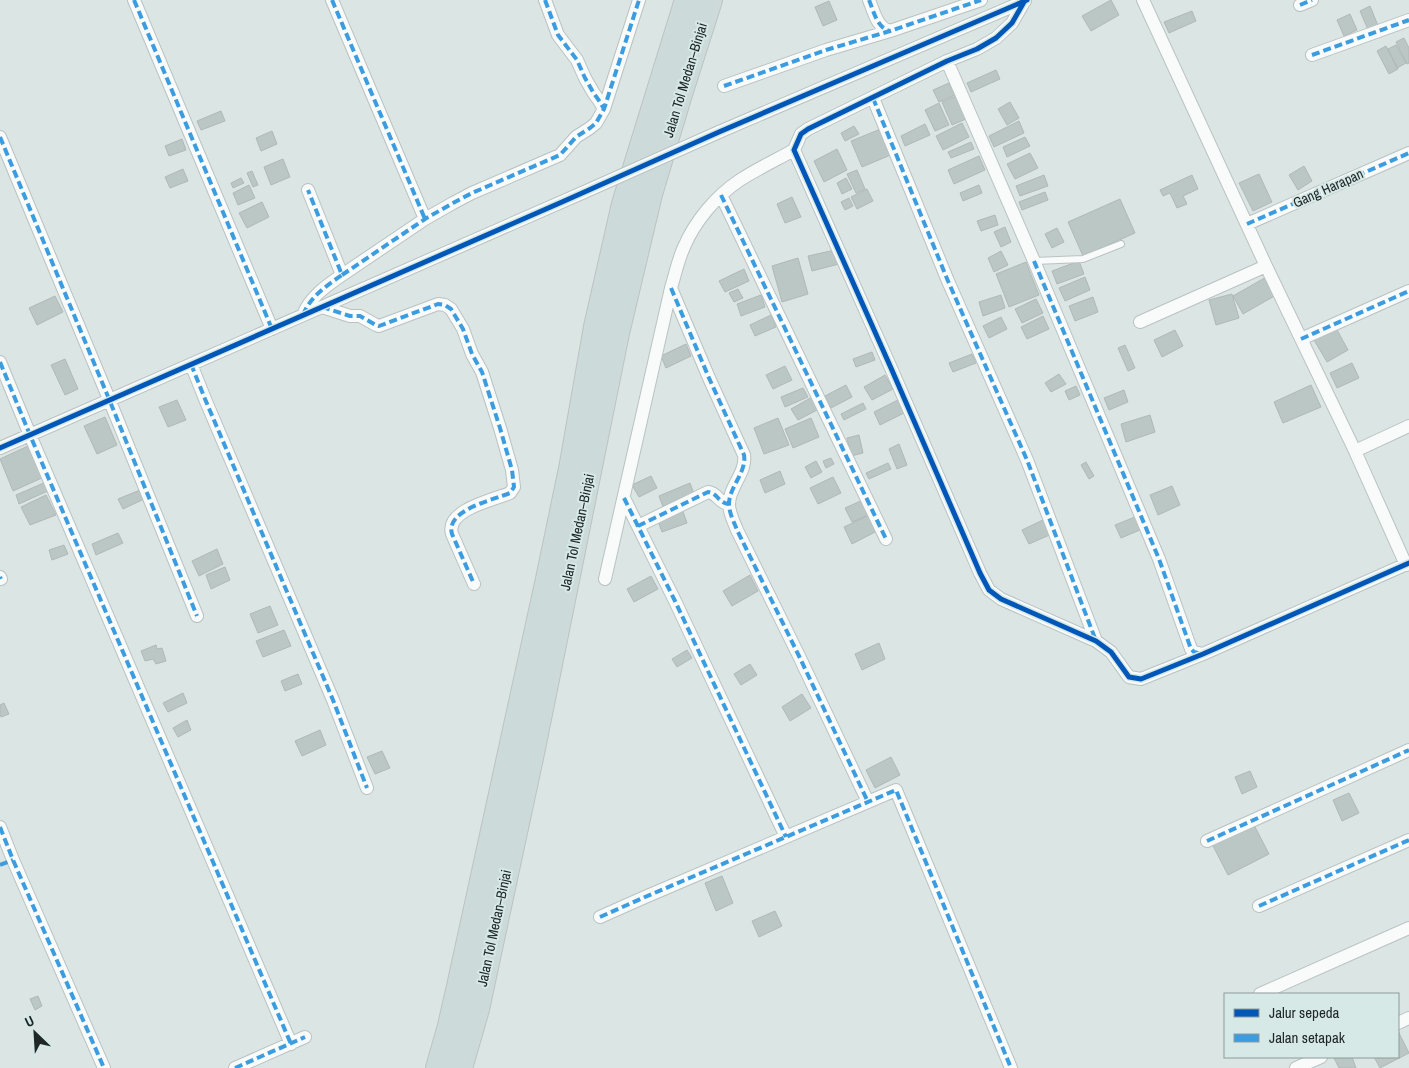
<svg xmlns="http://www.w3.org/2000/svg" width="1409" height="1068" viewBox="0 0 1409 1068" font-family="'Archivo Narrow',sans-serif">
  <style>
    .building { fill: #bac7c5; stroke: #b1b8b8 }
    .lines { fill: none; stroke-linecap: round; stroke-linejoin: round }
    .lane-casing { stroke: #bac2c1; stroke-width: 8 }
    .street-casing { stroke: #bac2c1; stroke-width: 14 }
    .highway-casing { stroke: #bdc2c2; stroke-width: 26 }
    .lane { stroke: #f9fbfb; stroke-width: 6 }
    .street { stroke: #f9fbfb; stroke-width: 12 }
    .highway { stroke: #ccdbda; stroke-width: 24 }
    .street-bridge-casing { stroke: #bac2c1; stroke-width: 14; stroke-linecap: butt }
    .street-bridge { stroke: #f9fbfb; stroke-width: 12 }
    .quiet { stroke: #3c9ce0; stroke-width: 4; stroke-dasharray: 8 4; stroke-linecap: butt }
    .cycleway-casing { stroke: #d6e9e7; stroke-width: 8 }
    .cycleway { stroke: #0057b8; stroke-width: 5 }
    .labels { text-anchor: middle; stroke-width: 4; stroke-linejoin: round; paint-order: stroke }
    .street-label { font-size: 14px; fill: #202727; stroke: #d6e9e7 }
  </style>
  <rect width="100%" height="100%" fill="#dae5e4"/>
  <!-- building -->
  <path class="building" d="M1111 0 1119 15 1091 31 1082 16Z
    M829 1 837 20 823 26 815 7Z
    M1370 6 1379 28 1369 32 1360 11Z
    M1192 11 1196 21 1169 33 1164 22Z
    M1350 14 1357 30 1344 36 1337 20Z
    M1404 38 1409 48V63L1407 64 1396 42Z
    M1396 45 1406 63 1397 68 1388 49Z
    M1386 46 1398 69 1389 74 1377 51Z
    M996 70 1000 79 971 92 967 83Z
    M949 83 955 95 939 102 933 90Z
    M956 96 966 119 952 125 942 102Z
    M1010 102 1019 118 1007 125 998 109Z
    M939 103 949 125 935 131 925 110Z
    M221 111 225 121 201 130 197 121Z
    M1019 121 1024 133 994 147 989 136Z
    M962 123 969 137 943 150 936 136Z
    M925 124 930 135 905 146 901 136Z
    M854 126 859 134 845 141 841 133Z
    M883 128 893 154 862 167 851 141Z
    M272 131 277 144 261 151 256 138Z
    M1025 137 1030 146 1007 157 1003 147Z
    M182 139 186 150 169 156 165 146Z
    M971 142 974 149 951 158 948 152Z
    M837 149 847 170 824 182 814 161Z
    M1030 153 1038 168 1015 179 1007 164Z
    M979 156 985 170 954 184 948 170Z
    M283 159 290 177 271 185 264 167Z
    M1304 166 1312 181 1298 190 1289 175Z
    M183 169 188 181 170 188 165 177Z
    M857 170 865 189 856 193 847 174Z
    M252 171 258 185 253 187 247 173Z
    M1259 174 1272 202 1253 211 1239 183Z
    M1044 175 1048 186 1020 196 1016 186Z
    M1192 175 1198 189 1183 196 1187 204 1177 208 1170 193 1163 196 1160 190Z
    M241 178 244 183 233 188 231 183Z
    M846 178 852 189 842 194 837 183Z
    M249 185 255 198 238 205 233 193Z
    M979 185 982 193 963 201 960 193Z
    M867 189 873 201 857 209 851 197Z
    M1045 192 1048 200 1022 210 1019 202Z
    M792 197 801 217 785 223 777 204Z
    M849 198 853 206 845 210 841 202Z
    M1120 199 1135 233 1083 256 1068 222Z
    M262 202 269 217 247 228 239 213Z
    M995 215 998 225 981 231 977 221Z
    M1005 227 1011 242 1001 247 994 232Z
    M1057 228 1064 242 1052 248 1045 234Z
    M835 250 839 264 812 271 808 256Z
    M1001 251 1008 265 994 272 988 258Z
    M798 258 808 294 782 302 772 266Z
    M1079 261 1084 274 1057 284 1052 271Z
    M1026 262 1039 295 1009 307 996 274Z
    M744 269 749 281 725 292 719 281Z
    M1268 276 1278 294 1243 314 1233 296Z
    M1085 277 1090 290 1065 301 1059 288Z
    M738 289 743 298 734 302 729 293Z
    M1232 294 1239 318 1216 325 1209 300Z
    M761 295 765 307 741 316 737 304Z
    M1001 295 1005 308 983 316 979 302Z
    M55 296 63 312 37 325 29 308Z
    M1093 297 1098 312 1075 321 1069 306Z
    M1036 299 1043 313 1022 323 1015 309Z
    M771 315 776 327 755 336 750 325Z
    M1043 316 1049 329 1027 339 1021 327Z
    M1001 317 1007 329 989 338 983 326Z
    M1336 328 1348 350 1327 362 1314 340Z
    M1175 330 1183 346 1162 357 1154 340Z
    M686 344 691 356 666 368 661 356Z
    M1125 345 1135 368 1128 371 1118 348Z
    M872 352 875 360 856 367 853 359Z
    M972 354 976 363 953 372 949 363Z
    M65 359 78 389 65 395 51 365Z
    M1352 363 1359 378 1337 388 1330 373Z
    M785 366 792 380 773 389 766 375Z
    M1059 374 1066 384 1051 392 1045 383Z
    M885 375 893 389 872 400 864 387Z
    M846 385 852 397 831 408 825 396Z
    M1311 385 1321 407 1283 423 1274 402Z
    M1076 386 1080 395 1069 400 1065 391Z
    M803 388 808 397 785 407 781 397Z
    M1124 390 1128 402 1109 410 1104 398Z
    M812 397 819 409 798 420 791 409Z
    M177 400 186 420 168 427 159 407Z
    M898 400 904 413 880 425 874 412Z
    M863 403 866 409 844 420 841 414Z
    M1150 415 1155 432 1126 442 1121 424Z
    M105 417 117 445 97 454 84 426Z
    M778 418 789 445 764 454 754 428Z
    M811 418 819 437 793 448 785 429Z
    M859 435 863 453 851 456 847 438Z
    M899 444 907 465 897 469 889 449Z
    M30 445 44 477 13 491 0 459Z
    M831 458 834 464 826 468 823 461Z
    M816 461 822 472 811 478 805 467Z
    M1086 462 1094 476 1089 479 1081 465Z
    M888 463 891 469 869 479 866 473Z
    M780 471 785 484 765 493 760 480Z
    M651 476 657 488 639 497 632 485Z
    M833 477 841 493 818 504 810 488Z
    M46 482 50 490 19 504 16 495Z
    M690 483 694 494 663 507 659 496Z
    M1172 486 1180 505 1158 515 1150 495Z
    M140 490 144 499 123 509 118 499Z
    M46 495 56 515 30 525 21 507Z
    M865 499 871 514 852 522 845 508Z
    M682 509 687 523 662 532 657 518Z
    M871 514 879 530 852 544 844 527Z
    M1135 517 1140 530 1121 538 1115 525Z
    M1045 519 1052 534 1029 544 1022 530Z
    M118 533 123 543 96 555 92 544Z
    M64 545 68 554 52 560 49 550Z
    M217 549 223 564 199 576 192 561Z
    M225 567 230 580 211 589 206 575Z
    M750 575 758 591 732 606 723 591Z
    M651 576 658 589 634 602 627 589Z
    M270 606 278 625 258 633 250 614Z
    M284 630 291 646 263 657 256 641Z
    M879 643 885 659 862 670 855 654Z
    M156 645 157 649 162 648 166 661 156 664 153 659 145 661 141 651Z
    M687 650 692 658 677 667 672 659Z
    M750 664 757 675 741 685 734 674Z
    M298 674 302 684 285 691 281 681Z
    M183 693 187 703 168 712 163 703Z
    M802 694 811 708 790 721 782 707Z
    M4 703 9 714 1 717 0 714V705Z
    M187 720 191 730 178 737 173 728Z
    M320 730 326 745 302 756 295 741Z
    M382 751 390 768 375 774 367 757Z
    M891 757 900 775 875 788 866 770Z
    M1250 771 1257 787 1242 794 1235 777Z
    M1349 793 1359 813 1342 821 1333 800Z
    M1253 823 1269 854 1228 875 1212 844Z
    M722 876 733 903 716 911 705 883Z
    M775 911 782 926 759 937 752 921Z
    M38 996 42 1006 35 1010 30 999Z
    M1398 1031 1409 1053 1380 1068 1374 1057H1398Z
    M1338 1057H1352L1356 1068H1339L1334 1058Z"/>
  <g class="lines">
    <defs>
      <path id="lane" d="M1034 261 1083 259 1121 244"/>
      <path id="street" d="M134 0 272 329
        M332 0 425 219
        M545 0 558 35 577 60 585 78 593 92 600 102 604 109
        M869 0C874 12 877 28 890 31
        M1143 0 1266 266 1355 451 1406 565
        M1024 2 1012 23 996 38 977 49 947 61 808 129 801 134 794 150 891 368 980 573 989 590 1001 599 1096 641 1111 652 1129 677 1141 679 1203 654 1409 563
        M1300 5 1312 0
        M1312 55 1409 20
        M947 61 1034 261 1159 559 1191 649 1194 652 1203 654
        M724 86 826 50 890 31 981 0
        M873 98 948 281 1027 460 1096 641
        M719 132 1025 1
        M0 137 109 399 197 616
        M721 195 886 539
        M1247 224 1409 153
        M342 275 425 219 453 203 472 193 560 155 576 137 590 128 596 123 604 109 639 0
        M671 288 709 378 744 455C747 472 729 487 729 504 729 513 734 522 737 530L799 656 868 802
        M322 307 350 316H360L376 325 379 326 438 304 445 305 451 309 463 329 472 354 482 372 500 428 512 470 514 487 510 493C493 500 445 510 452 534L474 584
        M303 315C310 297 326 286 342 275L308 190
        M1140 322 1266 266
        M1301 339 1409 291
        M0 362 30 435 291 1044
        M191 364 205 399 333 700 367 788
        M0 448 582 193
        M1355 451 1409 426
        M624 498 675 601 786 837
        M638 526 708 492C718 493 718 503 729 504
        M0 577 1 579
        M605 579 671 288C675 275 678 260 684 247 695 221 716 196 740 180 757 169 776 160 794 150
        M0 827 13 860 104 1068
        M1207 841 1409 750
        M1259 906 1409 840
        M600 917 645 897 896 790 1011 1068
        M1260 994 1409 928
        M1398 1023 1409 1018
        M235 1068 305 1037
        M1296 1068 1321 1057"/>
      <path id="highway" d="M438 1068 450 1026 460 982 548 579 571 469 596 327 624 204 687 0
        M460 1068 477 1009 532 753 617 333 650 194 680 94 710 0"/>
    </defs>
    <!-- lane casing -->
    <use href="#lane" class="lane-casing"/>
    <!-- street casing -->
    <use href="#street" class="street-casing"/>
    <!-- highway casing -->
    <use href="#highway" class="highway-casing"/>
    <!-- lane -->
    <use href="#lane" class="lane"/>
    <!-- street -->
    <use href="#street" class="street"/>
    <!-- highway -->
    <use href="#highway" class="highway"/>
    <defs>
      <path id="street-bridge" d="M582 193 719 132"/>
    </defs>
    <!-- street-bridge casing -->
    <use href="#street-bridge" class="street-bridge-casing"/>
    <!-- street-bridge -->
    <use href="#street-bridge" class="street-bridge"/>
    <!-- quiet -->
    <path class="quiet" d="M134 0 272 329
      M332 0 425 219
      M545 0 558 35 577 60 585 78 593 92 600 102 604 109
      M869 0C874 12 877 28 890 31
      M1300 5 1312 0
      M1312 55 1409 20
      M724 86 826 50 890 31 981 0
      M873 98 948 281 1027 460 1096 641
      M0 137 109 399 197 616
      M721 195 886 539
      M1247 224 1409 153
      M1034 261 1159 559 1191 649 1194 652 1203 654
      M342 275 425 219 453 203 472 193 560 155 576 137 590 128 596 123 604 109 639 0
      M671 288 709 378 744 455C747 472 729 487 729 504 729 513 734 522 737 530L799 656 868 802
      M322 307 350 316H360L376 325 379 326 438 304 445 305 451 309 463 329 472 354 482 372 500 428 512 470 514 487 510 493C493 500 445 510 452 534L474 584
      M303 315C310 297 326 286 342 275L308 190
      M1301 339 1409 291
      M0 362 30 435 291 1044
      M191 364 205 399 333 700 367 788
      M624 498 675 601 786 837
      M638 526 708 492C718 493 718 503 729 504
      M0 577 1 579
      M0 827 13 860 104 1068
      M1207 841 1409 750
      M0 865 13 860
      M1259 906 1409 840
      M600 917 645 897 896 790 1011 1068
      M235 1068 305 1037"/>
    <defs>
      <path id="cycleway" d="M1024 2 1012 23 996 38 977 49 947 61 808 129 801 134 794 150 891 368 980 573 989 590 1001 599 1096 641 1111 652 1129 677 1141 679 1203 654 1409 563
        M0 448 562 202 719 132 1027 0"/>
    </defs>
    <!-- cycleway casing -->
    <use href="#cycleway" class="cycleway-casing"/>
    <!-- cycleway -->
    <use href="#cycleway" class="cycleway"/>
  </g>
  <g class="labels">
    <!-- street labels -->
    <g class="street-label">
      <text transform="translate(685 80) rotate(-73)" y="5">Jalan Tol Medan–Binjai</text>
      <text transform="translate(1328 188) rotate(-24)" y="5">Gang Harapan</text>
      <text transform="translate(577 532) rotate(-78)" y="5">Jalan Tol Medan–Binjai</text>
      <text transform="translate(494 928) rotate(-78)" y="5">Jalan Tol Medan–Binjai</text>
    </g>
  </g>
  <!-- legend -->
  <rect x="1224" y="993" width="175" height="65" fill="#d6e9e7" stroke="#8d9b9a"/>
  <rect x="1234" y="1009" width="25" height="8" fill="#0057b8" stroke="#8d9b9a"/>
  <text x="1269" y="1018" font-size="15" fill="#202727">Jalur sepeda</text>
  <rect x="1234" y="1034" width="25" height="8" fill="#3c9ce0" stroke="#8d9b9a"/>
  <text x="1269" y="1043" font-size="15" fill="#202727">Jalan setapak</text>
  <!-- north arrow -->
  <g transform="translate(35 1033) rotate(335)" stroke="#d6e9e7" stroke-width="4" paint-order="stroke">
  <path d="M0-4L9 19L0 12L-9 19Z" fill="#202727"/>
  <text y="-8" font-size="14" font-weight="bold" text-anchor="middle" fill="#202727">U</text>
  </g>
</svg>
